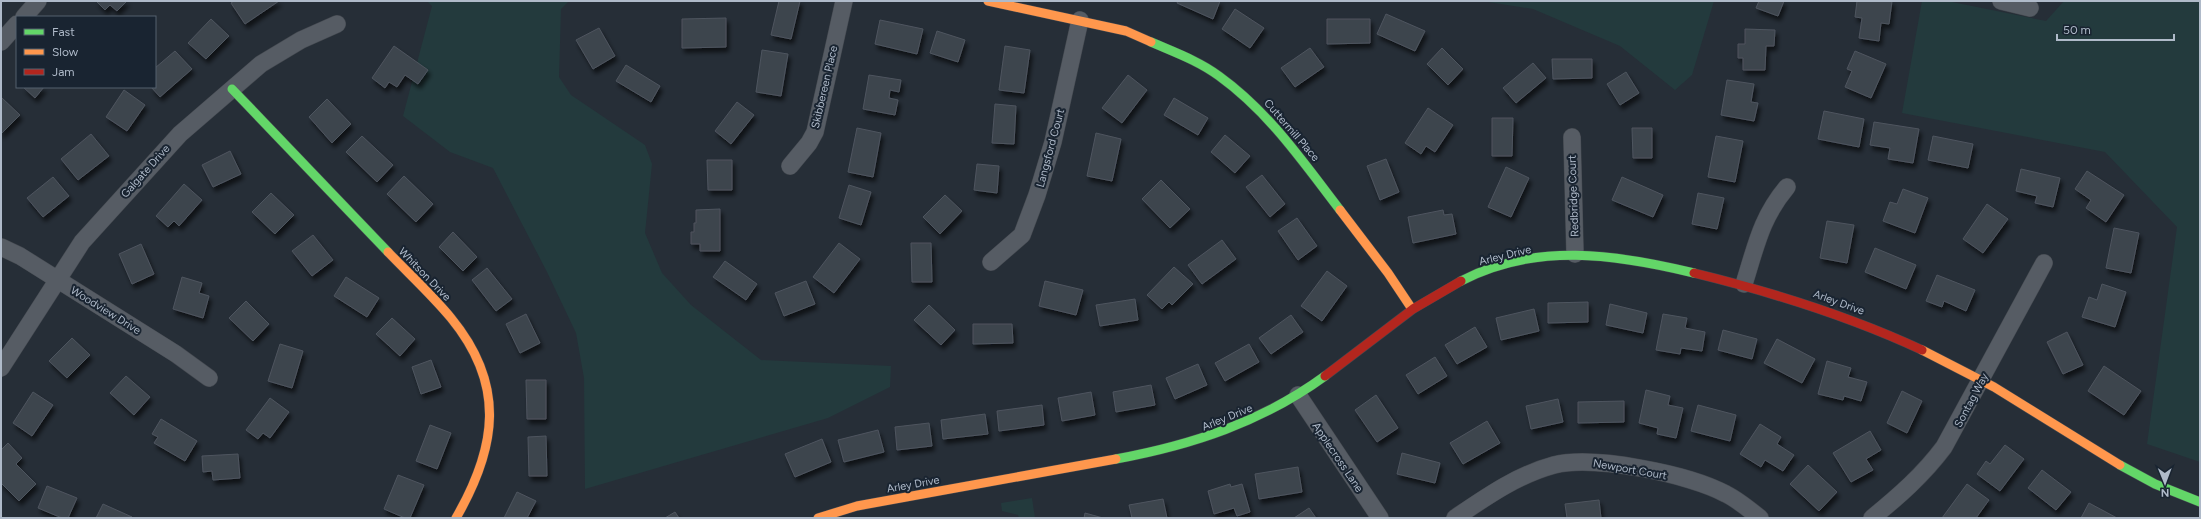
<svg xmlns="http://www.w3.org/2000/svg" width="2201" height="519" viewBox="0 0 2201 519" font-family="Figtree,sans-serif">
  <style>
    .green { fill: #233a3d }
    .building { fill: #3e444d; stroke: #4e555f; filter: url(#shadow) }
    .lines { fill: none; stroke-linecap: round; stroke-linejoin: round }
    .street-casing { stroke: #43484f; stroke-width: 18 }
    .fast-casing { stroke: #43484f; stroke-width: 10 }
    .slow-casing { stroke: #43484f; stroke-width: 10 }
    .jam-casing { stroke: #43484f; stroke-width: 10 }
    .street { stroke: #565c64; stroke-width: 17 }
    .fast { stroke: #63d668; stroke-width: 9 }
    .slow { stroke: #ff974d; stroke-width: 9 }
    .jam { stroke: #b3261e; stroke-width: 9 }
    .labels { text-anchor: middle; stroke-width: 4; stroke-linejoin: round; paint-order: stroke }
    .street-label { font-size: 11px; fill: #afbac9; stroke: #192431 }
  </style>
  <defs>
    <filter id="shadow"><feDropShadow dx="2.5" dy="4.5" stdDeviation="2" flood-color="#0009"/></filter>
  </defs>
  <rect width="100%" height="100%" fill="#262e37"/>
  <!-- green -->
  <path class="green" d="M427 1H569L561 9 559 77 571 95 645 145 652 164 645 233 662 273 691 305 761 360 891 366 890 387 828 418 585 489 584 378 576 333 547 272 493 168 450 152 403 116 432 6Z
    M1482 1H1714L1692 75 1675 90 1620 46 1533 9Z
    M1922 1H1947L2046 21 2064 1H2200V462L2147 444 2177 227 2105 152 1902 113Z
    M1032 498 1035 518H1019L1018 515 1002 511 1001 503Z"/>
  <!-- building -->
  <path class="building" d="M96 1H127L117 11 110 5 105 10Z
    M234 1H279L245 24 231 3Z
    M779 1H800L791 39 771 35Z
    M1178 1H1220L1213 19 1177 3Z
    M1759 1H1784L1778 16 1756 8Z
    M1857 1H1892L1889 24 1881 23 1879 41 1859 38 1862 18 1855 17Z
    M1235 9 1264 28 1250 48 1222 29Z
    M1386 14 1425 31 1415 51 1377 34Z
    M726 18V47L682 48V19Z
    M211 19 229 36 206 59 188 43Z
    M1327 19H1370V43L1327 44Z
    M880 20 923 29 917 54 875 44Z
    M599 28 615 56 593 69 576 40Z
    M1745 29 1775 30 1774 46H1766L1765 70H1743V58H1738V44H1745Z
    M937 31 965 40 958 62 930 53Z
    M394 46 428 70 418 84 405 75 397 87 389 82 385 88 372 78Z
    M1005 46 1030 50 1024 93 999 90Z
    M1310 48 1324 67 1295 87 1281 68Z
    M1442 48 1463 69 1448 85 1427 64Z
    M762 50 788 54 781 96 756 92Z
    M175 51 192 69 160 97 151 87H155V68Z
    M1855 51 1886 64 1871 98 1845 87 1852 71 1847 69Z
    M1552 59H1592V78L1553 79Z
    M1533 63 1546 78 1516 103 1503 88Z
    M626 65 660 86 651 102 616 81Z
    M1626 72 1639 93 1620 105 1607 84Z
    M869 75 901 80 899 92 890 90 889 98 898 100 895 115 863 109Z
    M1128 75 1147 90 1122 123 1102 108Z
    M1727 80 1754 84 1751 102 1758 103 1754 121 1721 115Z
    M23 87H44L35 98Z
    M124 90 145 105 127 131 106 117Z
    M2 98 20 115 1 134V98Z
    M1174 98 1208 118 1198 135 1164 115Z
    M327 99 351 124 332 143 309 117Z
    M737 102 754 115 731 144 715 131Z
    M995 104 1016 106 1014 144 992 143Z
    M1428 108 1453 125 1435 152 1426 146 1421 154 1405 143Z
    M1824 111 1864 119 1859 147 1818 139Z
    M1492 118H1513L1512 156H1492Z
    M1874 122 1919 129 1913 163 1888 159 1890 148 1870 145Z
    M857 128 881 133 873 177 848 172Z
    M1632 128H1652V158H1633Z
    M1096 133 1121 139 1112 181 1087 176Z
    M91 134 109 156 78 180 61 159Z
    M1225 135 1250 156 1235 173 1211 152Z
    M362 136 393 165 377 182 346 152Z
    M1716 136 1743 141 1735 182 1708 177Z
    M1933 136 1973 144 1968 168 1928 160Z
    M230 151 241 174 213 187 202 165Z
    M1386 159 1399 192 1380 200 1367 166Z
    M707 160H732V190H708Z
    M977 164 999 166 997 193 974 190Z
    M1506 167 1529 178 1511 217 1488 207Z
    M2021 169 2060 178 2053 207 2035 203 2037 196 2016 191Z
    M2087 171 2124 195 2106 222 2086 208 2091 200 2075 189Z
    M1262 175 1285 204 1270 217 1246 187Z
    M404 176 433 204 416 222 387 194Z
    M53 177 69 196 43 217 27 198Z
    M1622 177 1663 195 1653 217 1612 200Z
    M1161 180 1190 209 1170 228 1142 199Z
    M184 184 202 200 179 226 174 221 168 227 156 216Z
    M849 185 871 192 861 225 839 218Z
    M1903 189 1928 198 1915 233 1883 221 1890 202 1897 204Z
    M271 193 294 215 275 234 252 212Z
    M1698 193 1724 198 1717 229 1692 224Z
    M945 195 962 211 940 234 923 217Z
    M1987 204 2008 219 1983 253 1963 239Z
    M720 209V251H700V244H691V232H694V223H696V210Z
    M1443 210 1444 215 1452 214 1456 234 1413 243 1408 217Z
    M1297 218 1317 246 1298 260 1278 231Z
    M1827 221 1854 225 1847 263 1820 258Z
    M2114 228 2139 233 2131 273 2106 268Z
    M453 232 477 257 463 271 439 247Z
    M313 235 333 260 312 276 292 251Z
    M1222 240 1236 259 1202 284 1188 265Z
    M839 243 860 259 834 293 813 277Z
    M911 243H931L932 282H912Z
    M141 244 154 274 132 284 119 254Z
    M1875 248 1916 265 1906 289 1865 272Z
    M725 261 757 284 746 300 713 277Z
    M1174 267 1193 284 1172 305 1169 302 1162 309 1147 295Z
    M487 268 512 299 496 311 472 280Z
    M1327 271 1347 286 1322 321 1301 306Z
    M1937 275 1975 290 1966 311 1944 301 1942 307 1926 301Z
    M182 277 202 283 199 293 209 296 203 318 173 309Z
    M346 277 379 298 367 317 334 296Z
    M806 281 815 304 784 316 775 293Z
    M1045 281 1083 290 1076 315 1039 306Z
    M2102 284 2126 292 2115 327 2082 317 2089 297 2097 300Z
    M1135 299 1138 320 1100 326 1096 305Z
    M246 301 269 324 253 341 229 318Z
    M1588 302V322L1548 323V303Z
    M1610 304 1647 313 1643 333 1606 325Z
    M929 305 955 330 941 345 914 320Z
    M1534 309 1539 331 1501 340 1496 318Z
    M526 314 540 343 520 353 506 324Z
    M1663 314 1687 318 1685 328 1705 332 1702 351 1681 348 1680 354 1656 350Z
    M1291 315 1303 332 1271 354 1259 338Z
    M392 318 415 339 400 356 376 334Z
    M973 324H1012L1013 343 973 344Z
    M1475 327 1487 347 1457 364 1445 345Z
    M1723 330 1757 339 1752 359 1718 350Z
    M2067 332 2083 365 2063 374 2047 342Z
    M72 338 90 355 67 378 49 361Z
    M1777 339 1815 359 1802 383 1764 363Z
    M280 344 303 351 292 388 268 381Z
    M1249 344 1259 362 1225 381 1215 363Z
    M1435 357 1447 376 1418 394 1406 375Z
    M431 360 441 387 421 394 412 367Z
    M1827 361 1851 368 1848 377 1867 382 1861 401 1844 396 1843 400 1818 394Z
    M1198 364 1207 385 1175 399 1166 378Z
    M2104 366 2141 391 2124 415 2088 391Z
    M126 376 150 397 134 415 110 393Z
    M526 380H546V419H527Z
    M1151 385 1155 405 1116 412 1113 392Z
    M1646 390 1670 396 1668 405 1683 408 1676 438 1657 434 1658 428 1639 423Z
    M1902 391 1922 401 1907 433 1887 423Z
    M33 392 53 405 32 436 13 423Z
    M1091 392 1095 415 1062 421 1058 398Z
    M1376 395 1398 428 1377 442 1355 410Z
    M270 398 289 412 270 438 263 433 258 439 246 430Z
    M1558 399 1563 422 1531 429 1526 406Z
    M1624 401V422L1578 423V402Z
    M1042 405 1044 425 999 431 997 411Z
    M1698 405 1736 415 1730 441 1691 431Z
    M985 414 988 434 943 439 941 420Z
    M161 419 197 441 185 461 154 443 158 437 152 434Z
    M1487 421 1500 443 1463 464 1450 443Z
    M929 423 932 446 897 450 895 427Z
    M1760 424 1781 437 1777 444 1794 455 1783 471 1765 460 1761 467 1740 454Z
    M430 425 451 433 437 469 416 461Z
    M878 430 884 452 844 462 838 440Z
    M1870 431 1881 450 1866 459 1873 470 1851 482 1833 453Z
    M546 436 547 476H529L528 437Z
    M822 439 831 462 795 477 785 454Z
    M8 443 22 458 16 464 36 484 19 501 1 483V450Z
    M2005 445 2024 459 2000 491 1977 474 1986 461 1990 464Z
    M1402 453 1440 463 1435 483 1397 474Z
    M238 454 240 478 213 480 212 471 203 472 202 456Z
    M1808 465 1837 492 1819 511 1790 484Z
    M1298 467 1302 492 1259 499 1255 474Z
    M2042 470 2071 492 2056 510 2028 488Z
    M398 475 424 485 410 518H405L384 509Z
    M1230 484 1231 487 1242 484 1250 512 1237 516 1234 508 1214 514 1208 491Z
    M1967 484 1989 500 1976 518H1942Z
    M47 486 77 498 68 518H62L38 508Z
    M517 492 536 501 527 518H504Z
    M1163 499 1167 518H1132L1129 505Z
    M1599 500 1601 518H1567L1565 504Z
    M2089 503 2117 518H2081Z
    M103 504 132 517 96 518Z
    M1309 508 1316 518H1294Z
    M675 512 679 518H665Z
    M1085 513 1103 518H1084Z"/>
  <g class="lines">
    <defs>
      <path id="street" d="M2001 1 2030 8
        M24 17 38 1
        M1 42 17 24
        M1572 137 1575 254
        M790 166 809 143 815 132 844 1
        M1 247 20 256 176 354 209 378
        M991 262 1022 235 1037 195 1053 142 1080 20
        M1744 284C1756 246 1761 218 1787 187
        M1 368 82 242 180 134 261 64 301 40 337 24
        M1298 395 1380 518
        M1455 518C1486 497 1517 475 1554 465 1594 455 1689 474 1726 494 1738 500 1749 509 1760 518
        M1872 518C1899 496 1923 475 1944 447L2044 263"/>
      <path id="fast" d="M1151 42C1174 52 1199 61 1219 76 1269 112 1303 162 1340 210
        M232 89 388 252
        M1461 281C1536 242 1615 254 1694 273
        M1116 459C1192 445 1262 422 1325 376
        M2120 465 2155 484 2200 502"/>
      <path id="slow" d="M988 1 1126 31 1151 42
        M1340 210 1388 273 1412 309
        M388 252C409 274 432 295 451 318 506 385 497 447 456 518
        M1922 350 1994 387 2120 465
        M818 518 857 506 1116 459"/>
      <path id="jam" d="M1694 273C1772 292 1849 316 1922 350
        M1325 376 1413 309 1461 281"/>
    </defs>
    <!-- street casing -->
    <use href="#street" class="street-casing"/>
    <!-- fast casing -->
    <use href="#fast" class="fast-casing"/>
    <!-- slow casing -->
    <use href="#slow" class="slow-casing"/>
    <!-- jam casing -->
    <use href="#jam" class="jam-casing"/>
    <!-- street -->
    <use href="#street" class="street"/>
    <!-- fast -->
    <use href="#fast" class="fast"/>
    <!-- slow -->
    <use href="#slow" class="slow"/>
    <!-- jam -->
    <use href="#jam" class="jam"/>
  </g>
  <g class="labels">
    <!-- street labels -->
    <g class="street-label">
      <text transform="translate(824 87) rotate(-77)" y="4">Skibbereen Place</text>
      <text transform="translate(1292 130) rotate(49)" y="4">Cuttermill Place</text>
      <text transform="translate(1050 148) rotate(-75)" y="4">Langsford Court</text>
      <text transform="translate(145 171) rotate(-48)" y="4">Galgate Drive</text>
      <text transform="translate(1573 196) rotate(-92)" y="4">Redbridge Court</text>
      <text transform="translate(1505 255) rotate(-14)" y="4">Arley Drive</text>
      <text transform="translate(425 274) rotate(46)" y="4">Whitson Drive</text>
      <text transform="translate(1839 302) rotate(20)" y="4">Arley Drive</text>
      <text transform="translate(106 310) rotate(32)" y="4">Woodview Drive</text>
      <text transform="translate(1971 400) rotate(-62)" y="4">Sontag Way</text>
      <text transform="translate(1227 417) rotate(-22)" y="4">Arley Drive</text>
      <text transform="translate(1338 457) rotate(56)" y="4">Applecross Lane</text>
      <text transform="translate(1630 469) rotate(10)" y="4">Newport Court</text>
      <text transform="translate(913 484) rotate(-10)" y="4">Arley Drive</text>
    </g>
  </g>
  <!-- border -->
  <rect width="2201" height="519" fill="none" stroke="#afbac9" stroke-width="4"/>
  <!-- legend -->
  <rect x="16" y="16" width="140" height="72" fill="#192431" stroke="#55606e"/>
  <rect x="24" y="29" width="20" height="6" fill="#63d668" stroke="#55606e"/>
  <text x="52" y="36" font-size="12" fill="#afbac9">Fast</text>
  <rect x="24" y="49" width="20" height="6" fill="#ff974d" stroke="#55606e"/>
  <text x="52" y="56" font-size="12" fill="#afbac9">Slow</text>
  <rect x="24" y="69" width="20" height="6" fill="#b3261e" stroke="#55606e"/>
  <text x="52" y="76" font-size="12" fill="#afbac9">Jam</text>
  <!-- north arrow -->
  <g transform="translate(2165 483) rotate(179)" stroke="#192431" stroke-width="3" paint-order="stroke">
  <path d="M0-3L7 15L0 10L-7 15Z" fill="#afbac9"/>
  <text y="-6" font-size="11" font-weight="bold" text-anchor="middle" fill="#afbac9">N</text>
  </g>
  <!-- scale -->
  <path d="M2057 34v6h117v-6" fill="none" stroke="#afbac9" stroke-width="2"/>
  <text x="2063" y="34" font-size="12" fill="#afbac9" stroke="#192431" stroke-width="3" paint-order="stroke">50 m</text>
</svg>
